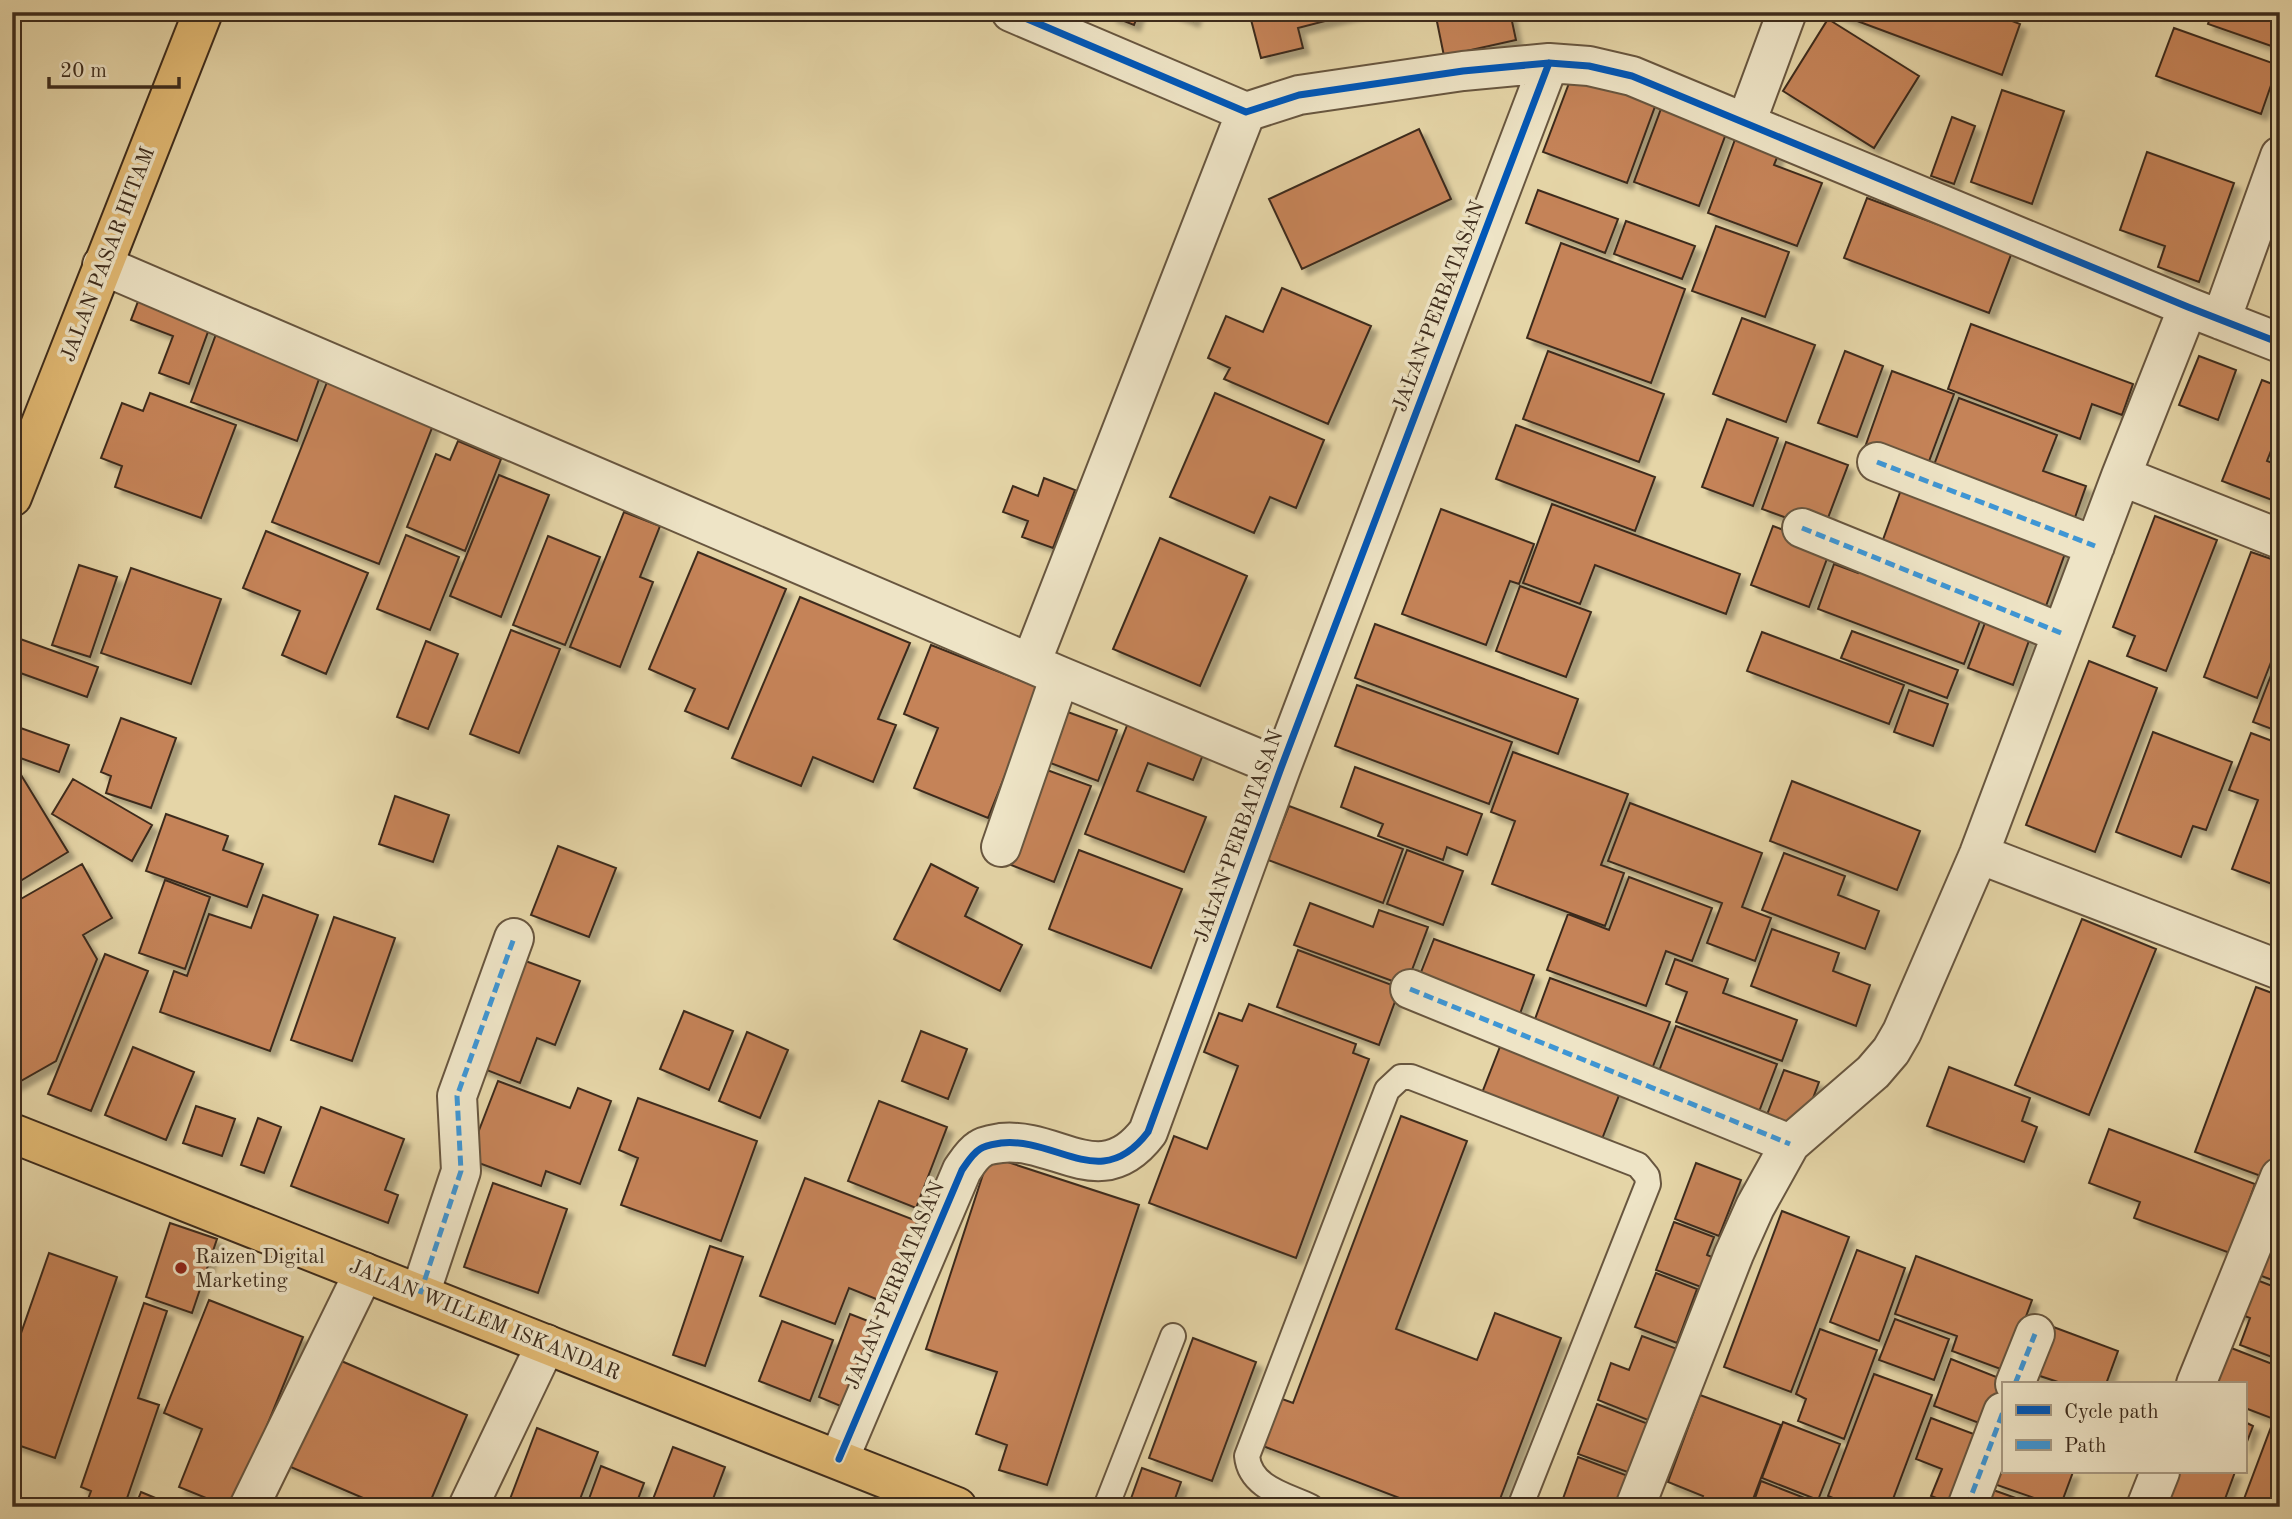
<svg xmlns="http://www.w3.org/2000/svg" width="2292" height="1519" viewBox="0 0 2292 1519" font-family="'Old Standard TT',serif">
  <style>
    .building { fill: #c58359; stroke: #3e2c1c; stroke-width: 2; filter: url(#shadow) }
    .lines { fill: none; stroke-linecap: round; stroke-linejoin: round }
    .lane-casing { stroke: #68563f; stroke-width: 28 }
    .street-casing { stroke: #68563f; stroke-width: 42 }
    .primary-casing { stroke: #3e2c1c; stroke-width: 42 }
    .highway-casing { stroke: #3e2c1c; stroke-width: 42 }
    .lane { stroke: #eee4c6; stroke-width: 24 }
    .street { stroke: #eee4c6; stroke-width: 38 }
    .primary { stroke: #e2ba74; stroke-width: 38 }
    .highway { stroke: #e2ba74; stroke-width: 38 }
    .quiet { stroke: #3f96d4; stroke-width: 5; stroke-dasharray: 10 5; stroke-linecap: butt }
    .cycleway-casing { stroke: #eee4c6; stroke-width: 11 }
    .cycleway { stroke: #0057b8; stroke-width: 7 }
    .poi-dot { fill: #8f2418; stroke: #eee4c6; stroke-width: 2.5 }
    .labels { text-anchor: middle; stroke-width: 7; stroke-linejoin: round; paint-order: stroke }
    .street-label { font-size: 21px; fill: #3e2c1c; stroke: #eee4c6 }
    .poi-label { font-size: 21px; fill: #3e2c1c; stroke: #eee4c6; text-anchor: start }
  </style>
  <defs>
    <filter id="shadow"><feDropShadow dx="6" dy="6" stdDeviation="2" flood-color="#0004"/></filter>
  </defs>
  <rect width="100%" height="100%" fill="#e5d5a7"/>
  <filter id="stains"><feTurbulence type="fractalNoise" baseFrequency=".00286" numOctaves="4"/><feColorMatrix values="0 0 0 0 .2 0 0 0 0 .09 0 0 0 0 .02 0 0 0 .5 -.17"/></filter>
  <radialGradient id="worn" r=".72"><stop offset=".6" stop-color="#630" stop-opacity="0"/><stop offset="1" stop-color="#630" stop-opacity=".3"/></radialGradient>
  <!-- building -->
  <path class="building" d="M1112 12H1139L1134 25 1111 16Z
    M1171 12H1196L1193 21Z
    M1249 12H1360L1298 28 1303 48 1261 58Z
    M1435 12H1510L1516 40 1444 56Z
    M1833 12H1989L2020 24 2002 75Z
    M2212 12H2280V49L2208 24Z
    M1828 19 1919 76 1874 148 1783 91Z
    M2174 28 2278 65 2261 114 2156 76Z
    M1574 70 1657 101 1627 183 1543 152Z
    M2002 90 2064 111 2032 204 1971 182Z
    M1662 106 1727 131 1699 206 1634 182Z
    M1952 117 1975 126 1954 184 1931 176Z
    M1419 129 1451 199 1302 269 1269 199Z
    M1737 134 1780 150 1774 165 1822 183 1797 246 1708 213Z
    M2147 152 2234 183 2199 282 2158 267 2165 246 2120 230Z
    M1538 190 1618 219 1605 253 1526 223Z
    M1867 198 2012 252 1989 313 1844 258Z
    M1626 221 1695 246 1682 279 1614 254Z
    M1716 226 1789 252 1765 317 1692 291Z
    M1561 243 1685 289 1651 383 1527 338Z
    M1282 288 1371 326 1328 424 1224 379 1230 368 1208 358 1226 316 1263 332Z
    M142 291 213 318 189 384 159 373 173 336 131 320Z
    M1742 318 1815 345 1786 422 1713 394Z
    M1971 324 2133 384 2122 415 2092 404 2080 439 1948 389Z
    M219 326 324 365 297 441 191 402Z
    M1548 351 1664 394 1639 462 1523 419Z
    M1845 351 1883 366 1857 437 1818 423Z
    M2199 356 2236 370 2218 420 2179 405Z
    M1892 371 1954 394 1925 472 1864 450Z
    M331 372 437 415 379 564 272 522Z
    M2262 380 2280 387V428L2267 461 2280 466V503L2222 481Z
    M150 393 236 425 201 518 115 487 122 466 101 458 122 403 143 411Z
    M1215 393 1324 440 1296 508 1270 497 1254 533 1170 497Z
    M1959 398 2057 435 2043 471 2086 486 2072 526 1931 473Z
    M1727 419 1778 438 1753 506 1702 487Z
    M1516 425 1655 477 1635 531 1496 479Z
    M458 441 501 459 465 551 407 527 436 454 450 460Z
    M1786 442 1848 465 1823 531 1762 509Z
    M499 475 549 495 501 617 450 596Z
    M1044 478 1075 490 1053 548 1022 537 1028 521 1003 512 1013 486 1038 496Z
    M1902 487 2067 548 2042 617 1880 548Z
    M1552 504 1740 574 1726 614 1595 565 1580 604 1523 583Z
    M1441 509 1534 544 1519 584 1510 581 1486 645 1402 614Z
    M624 512 660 526 640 577 653 582 620 667 570 647Z
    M2155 516 2217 540 2166 671 2127 656 2135 636 2113 627Z
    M1773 526 1831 548 1809 607 1751 585Z
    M266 531 368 573 326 674 282 655 300 611 243 588Z
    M406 535 459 557 430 630 377 609Z
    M548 536 600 557 565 645 513 625Z
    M1160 538 1247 576 1200 686 1113 649Z
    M698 552 786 589 728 729 685 711 695 689 649 669Z
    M2251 552 2280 562V639L2257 698 2204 677Z
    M1864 559 1986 605 1964 664 1818 609 1834 564 1858 573Z
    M79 565 117 577 90 657 52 645Z
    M131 568 221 599 191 684 101 653Z
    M1520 586 1591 612 1566 677 1496 651Z
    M800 597 910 643 878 719 896 725 873 782 813 757 801 786 732 758Z
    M1991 607 2035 624 2013 685 1968 668Z
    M1375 624 1578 699 1558 754 1355 678Z
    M511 630 560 649 519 753 470 734Z
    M1852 631 1958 670 1947 698 1841 658Z
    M1762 632 1904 685 1889 724 1747 671Z
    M12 636 98 667 87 697 12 670Z
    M426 641 458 654 428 729 397 717Z
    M931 645 1040 688 988 818 914 788 938 728 904 714Z
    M2280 652V732L2253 722Z
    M2089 661 2157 688 2095 852 2026 825Z
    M1357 685 1512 742 1489 804 1335 746Z
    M1909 690 1948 704 1933 746 1894 732Z
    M1065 711 1117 730 1098 781 1045 761Z
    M121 718 176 738 151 808 106 793 111 776 101 772Z
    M1128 723 1204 752 1193 780 1148 763 1137 791 1206 817 1184 872 1085 834Z
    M12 725 69 745 59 772 12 755Z
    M2153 732 2232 762 2206 830 2193 826 2181 857 2116 832Z
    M2251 733 2280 744V887L2232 869 2258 800 2229 790Z
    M1513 752 1628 794 1601 865 1624 873 1605 926 1492 884 1515 821 1491 812Z
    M1355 767 1482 814 1467 855 1447 847 1443 860 1378 836 1383 824 1341 807Z
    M18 770 68 852 12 886V774Z
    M1047 770 1091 786 1054 882 1011 865Z
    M73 779 152 825 132 861 52 814Z
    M1792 781 1920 831 1897 890 1770 841Z
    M395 796 449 815 433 862 379 844Z
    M1630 803 1762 853 1742 907 1771 918 1755 961 1707 943 1722 903 1608 861Z
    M1289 806 1403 849 1383 903 1268 860Z
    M166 814 228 836 223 850 263 864 247 907 146 871Z
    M558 846 616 868 589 937 531 915Z
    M1079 850 1182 889 1151 968 1049 929Z
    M1407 850 1463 871 1443 925 1387 904Z
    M1784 853 1845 876 1838 895 1879 911 1865 949 1762 910Z
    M82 864 112 918 83 935 97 959 56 1061 12 1086V904Z
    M931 864 978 888 965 916 1022 945 1000 991 894 939Z
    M1629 877 1712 908 1692 961 1666 951 1646 1006 1547 970 1568 914 1609 930Z
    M165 880 210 897 185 969 139 953Z
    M263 895 318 915 270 1051 160 1012 174 971 187 976 209 914 251 928Z
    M1310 903 1373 927 1379 910 1428 927 1406 986 1294 945Z
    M334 917 395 938 352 1061 291 1040Z
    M2082 919 2156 949 2089 1115 2015 1085Z
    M1772 929 1839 953 1833 971 1870 985 1856 1026 1751 986Z
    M1434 939 1534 975 1517 1022 1416 985Z
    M1298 950 1400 988 1379 1045 1277 1007Z
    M105 954 148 971 91 1111 48 1094Z
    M520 959 580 981 555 1045 537 1038 520 1083 479 1067Z
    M1675 959 1728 979 1723 993 1797 1020 1782 1061 1676 1022 1687 992 1666 984Z
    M1550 978 1670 1022 1650 1074 1531 1030Z
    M2256 987 2280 996V1149L2269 1179 2195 1152Z
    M1249 1004 1356 1044 1353 1053 1369 1059 1296 1258 1149 1203 1174 1136 1207 1149 1238 1066 1204 1052 1219 1013 1242 1021Z
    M684 1011 733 1031 709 1090 660 1069Z
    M1676 1026 1777 1064 1757 1117 1656 1079Z
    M921 1031 967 1049 948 1099 902 1081Z
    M747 1032 788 1050 760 1118 719 1101Z
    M1503 1039 1623 1085 1602 1139 1482 1093Z
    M133 1047 194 1072 166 1140 105 1115Z
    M1949 1067 2030 1098 2022 1121 2037 1127 2024 1162 1927 1126Z
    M1784 1070 1819 1082 1800 1133 1765 1120Z
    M498 1081 570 1108 578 1088 611 1101 580 1184 546 1171 541 1186 468 1159Z
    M638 1098 757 1141 721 1241 621 1205 638 1158 619 1150Z
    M879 1101 947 1127 916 1208 848 1181Z
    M196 1106 235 1119 222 1156 183 1143Z
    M321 1107 404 1139 385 1190 398 1195 388 1223 291 1186Z
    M1401 1116 1467 1141 1396 1329 1477 1360 1495 1313 1561 1338 1497 1507H1423L1255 1443 1274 1396 1293 1403Z
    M258 1118 281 1127 264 1173 241 1165Z
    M2109 1129 2255 1184 2230 1253 2134 1218 2140 1202 2089 1183Z
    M989 1156 1139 1205 1047 1485 999 1470 1007 1445 976 1434 997 1372 926 1349Z
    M1696 1163 1741 1180 1719 1236 1675 1219Z
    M805 1178 917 1221 886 1303 849 1288 835 1324 760 1296Z
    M493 1183 567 1209 538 1293 464 1267Z
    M1782 1211 1849 1237 1791 1392 1724 1367Z
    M1674 1222 1714 1237 1707 1255 1712 1257 1701 1287 1656 1270Z
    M170 1223 217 1239 192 1313 146 1297Z
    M2264 1240 2280 1246V1283L2251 1272Z
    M710 1246 743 1257 705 1366 673 1355Z
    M1857 1250 1905 1268 1879 1341 1830 1322Z
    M49 1253 117 1277 55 1458 12 1443V1359Z
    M1916 1256 2032 1300 2006 1371 1952 1351 1957 1336 1895 1314Z
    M1656 1273 1697 1289 1677 1343 1635 1327Z
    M2249 1277 2280 1289V1360L2240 1345 2250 1318 2235 1312Z
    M209 1300 303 1337 234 1507H228L179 1487 202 1429 164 1413Z
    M144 1303 167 1311 138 1398 159 1405 124 1507H85L91 1491 81 1487Z
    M850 1314 881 1326 850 1410 819 1397Z
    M1895 1319 1949 1339 1934 1380 1879 1360Z
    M782 1321 833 1340 810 1401 759 1381Z
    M2048 1325 2118 1351 2106 1384H2064L2031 1373Z
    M1820 1329 1877 1350 1844 1439 1798 1421 1806 1399 1796 1394Z
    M1642 1336 1680 1350 1653 1422 1598 1400 1611 1363 1629 1370Z
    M1193 1338 1256 1362 1212 1481 1149 1458Z
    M2221 1344 2280 1367V1507H2241L2274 1419 2245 1408V1384H2206Z
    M325 1354 467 1415 428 1507H384L279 1462Z
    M1951 1359 2004 1380 1987 1426 1934 1406Z
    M1874 1374 1932 1395 1890 1507H1877L1867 1503 1866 1507H1855L1828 1496Z
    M1700 1395 1781 1425 1750 1507H1699L1703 1496 1668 1482Z
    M1597 1404 1651 1425 1633 1474 1578 1454Z
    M1931 1418 1987 1439 1960 1507 1931 1496 1942 1469 1916 1459Z
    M1783 1422 1840 1444 1818 1500 1762 1478Z
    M2245 1422 2253 1426 2245 1447Z
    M537 1428 598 1452 577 1507H507Z
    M673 1447 725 1467 710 1507H650Z
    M1578 1457 1636 1479 1626 1507H1560Z
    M2003 1459V1472H2073L2060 1507 1994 1484Z
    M601 1466 644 1483 635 1507H586Z
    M1142 1468 1181 1482 1172 1507H1128Z
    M2169 1472H2235L2222 1507H2193L2160 1494Z
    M1761 1481 1815 1502 1813 1507H1752Z
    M1982 1486 2041 1507H1975Z
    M141 1492 177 1507H135Z
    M1896 1498 1920 1507H1893Z"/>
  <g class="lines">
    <defs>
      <path id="lane" d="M1106 1507 1173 1336
        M1311 1507C1286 1495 1250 1488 1247 1456L1387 1090 1401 1077H1411L1638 1165 1647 1176 1648 1184 1520 1507"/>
      <path id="street" d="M1011 12 1246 112 1299 95 1463 71 1549 63 1589 66 1632 76 2188 307 2280 343
        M1746 123 1787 12
        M102 265 1060 676 1281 768
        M2221 320 2280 156
        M1877 462 2095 546
        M2121 476 2280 539
        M1802 528 2061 633
        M1031 663 1246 112
        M1001 847 1060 676
        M1979 854 2280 970
        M1410 989 1790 1144
        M420 1294 461 1171 457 1096 514 938
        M2015 1384 2035 1334
        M2196 1384 2280 1177
        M839 1459 962 1170C967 1163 972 1154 980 1149 985 1145 995 1144 1001 1143 1058 1137 1101 1194 1148 1132L1281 768 1549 63
        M249 1507 364 1272
        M468 1507 546 1344
        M1635 1507 1734 1254 1755 1207 1790 1144 1873 1072 1891 1051 1902 1032 1979 854 2121 476 2188 307
        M1967 1507 2003 1412
        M2146 1507 2160 1472"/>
      <path id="primary" d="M12 497 203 12"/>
      <path id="highway" d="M12 1133 957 1507"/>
    </defs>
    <!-- lane casing -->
    <use href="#lane" class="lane-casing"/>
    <!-- street casing -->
    <use href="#street" class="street-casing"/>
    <!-- primary casing -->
    <use href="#primary" class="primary-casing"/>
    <!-- highway casing -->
    <use href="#highway" class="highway-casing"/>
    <!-- lane -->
    <use href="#lane" class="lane"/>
    <!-- street -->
    <use href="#street" class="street"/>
    <!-- primary -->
    <use href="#primary" class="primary"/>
    <!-- highway -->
    <use href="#highway" class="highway"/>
    <!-- quiet -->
    <path class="quiet" d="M1877 462 2095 546
      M1802 528 2061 633
      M1410 989 1790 1144
      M420 1294 461 1171 457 1096 514 938
      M2015 1384 2035 1334
      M1967 1507 2003 1412"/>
    <defs>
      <path id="cycleway" d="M1011 12 1246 112 1299 95 1463 71 1549 63 1589 66 1632 76 2188 307 2280 343
        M839 1459 962 1170C967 1163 972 1154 980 1149 985 1145 995 1144 1001 1143 1058 1137 1101 1194 1148 1132L1281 768 1549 63"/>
    </defs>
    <!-- cycleway casing -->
    <use href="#cycleway" class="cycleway-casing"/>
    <!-- cycleway -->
    <use href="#cycleway" class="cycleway"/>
  </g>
  <!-- markers -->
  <circle class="poi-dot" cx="181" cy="1268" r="7"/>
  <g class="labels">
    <!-- street labels -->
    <g class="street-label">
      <text transform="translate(107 254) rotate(-69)" y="7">JALAN PASAR HITAM</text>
      <text transform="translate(1438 306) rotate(-69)" y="7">JALAN PERBATASAN</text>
      <text transform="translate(1238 836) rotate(-70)" y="7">JALAN PERBATASAN</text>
      <text transform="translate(894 1285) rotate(-67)" y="7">JALAN PERBATASAN</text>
      <text transform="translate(485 1319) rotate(22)" y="7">JALAN WILLEM ISKANDAR</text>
    </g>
    <!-- poi labels -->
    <g class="poi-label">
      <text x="195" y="1263">Raizen Digital<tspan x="195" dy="24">Marketing</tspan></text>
    </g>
  </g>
  <!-- margin -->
  <rect width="2292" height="1519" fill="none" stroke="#e5d5a7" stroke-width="42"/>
  <rect x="14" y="14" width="2264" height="1491" fill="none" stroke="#3e2c1c" stroke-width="3.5"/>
  <rect x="21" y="21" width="2250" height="1477" fill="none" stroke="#3e2c1c" stroke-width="2"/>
  <!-- legend -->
  <rect x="2002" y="1382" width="245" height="91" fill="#eee4c6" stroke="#a89a82" stroke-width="2"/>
  <rect x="2016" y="1405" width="35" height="10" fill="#0057b8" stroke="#a89a82" stroke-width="2"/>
  <text x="2064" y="1418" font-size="21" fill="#3e2c1c">Cycle path</text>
  <rect x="2016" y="1440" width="35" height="10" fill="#3f96d4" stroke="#a89a82" stroke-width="2"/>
  <text x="2064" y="1452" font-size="21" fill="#3e2c1c">Path</text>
  <!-- scale -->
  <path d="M49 77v10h130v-10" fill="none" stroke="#3e2c1c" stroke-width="3.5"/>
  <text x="60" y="77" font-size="21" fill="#3e2c1c" stroke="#eee4c6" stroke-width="5" paint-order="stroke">20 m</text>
  <rect width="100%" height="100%" filter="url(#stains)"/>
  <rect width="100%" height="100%" fill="url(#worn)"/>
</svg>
